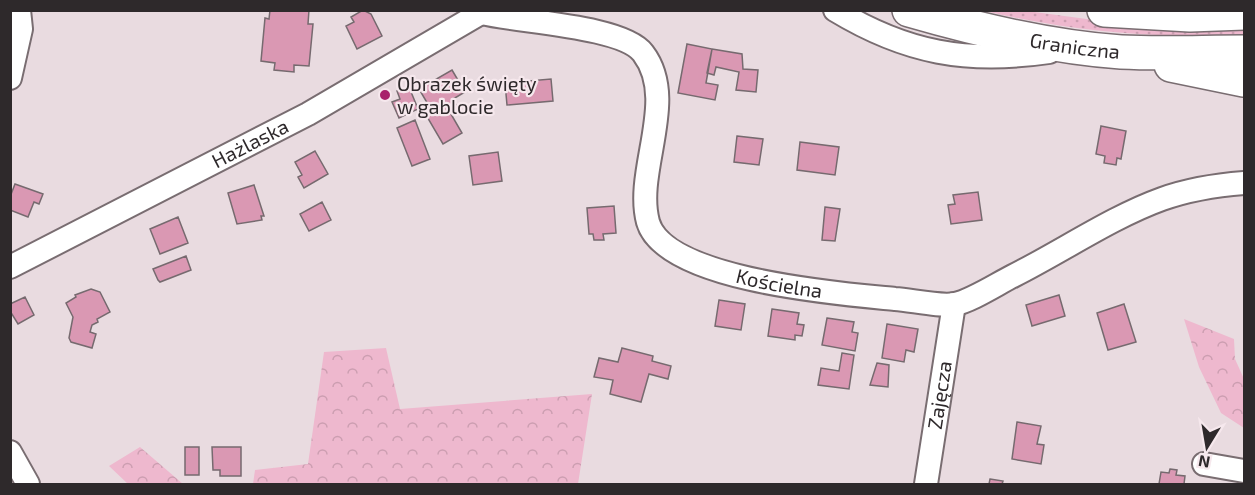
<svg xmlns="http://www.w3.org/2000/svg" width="1255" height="495" viewBox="0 0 1255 495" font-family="'Exo 2',sans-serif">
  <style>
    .grass { fill: url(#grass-dots) }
    .forest { fill: url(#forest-crowns) }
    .building { fill: #da98b3; stroke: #766a6f; stroke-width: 1.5 }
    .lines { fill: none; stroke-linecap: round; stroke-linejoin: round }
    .minor-casing { stroke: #796d71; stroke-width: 26 }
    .highway-casing { stroke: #796d71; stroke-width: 36 }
    .minor { stroke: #fff; stroke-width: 22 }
    .highway { stroke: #fff; stroke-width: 33 }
    .poi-dot { fill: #a8226b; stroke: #f6e8ed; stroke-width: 2 }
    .labels { text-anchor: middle; stroke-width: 4.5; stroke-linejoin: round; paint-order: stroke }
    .street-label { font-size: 20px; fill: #2e292b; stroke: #f6e8ed }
    .poi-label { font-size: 20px; fill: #2e292b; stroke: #f6e8ed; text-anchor: start }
  </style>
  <defs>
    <pattern id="grass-dots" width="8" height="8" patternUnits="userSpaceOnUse" patternTransform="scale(1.5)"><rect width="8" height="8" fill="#eeb8ce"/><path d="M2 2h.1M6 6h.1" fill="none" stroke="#cc9eb1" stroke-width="1.8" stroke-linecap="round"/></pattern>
    <pattern id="forest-crowns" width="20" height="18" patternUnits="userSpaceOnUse" patternTransform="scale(1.5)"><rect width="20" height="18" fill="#eeb8ce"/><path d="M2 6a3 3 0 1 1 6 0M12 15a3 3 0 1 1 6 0" fill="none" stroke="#cc9eb1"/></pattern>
  </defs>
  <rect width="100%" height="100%" fill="#e9dbe0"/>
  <!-- grass -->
  <path class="grass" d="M985 11H1027L1109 22 1244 25V34C1158 40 1069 31 985 11Z"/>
  <!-- forest -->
  <path class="forest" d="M1184 319 1234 339 1235 359 1244 379V428L1221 413 1199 367Z
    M386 348 400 409 592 394 578 484H253L255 470 308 464 324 352Z
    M140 447 183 484H128L109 466Z"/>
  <!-- building -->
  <path class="building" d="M270 10H309L308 24H313L309 66 294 65V72L274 70 275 63 261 61 265 18 269 19Z
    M363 10 371 14 382 36 357 49 346 26 354 22 351 17Z
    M687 44 712 49 706 83 718 85 715 100 678 93Z
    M712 49 742 54 743 69 758 70 756 92 736 90 739 72 716 67 714 75 707 73Z
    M452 70 465 92 453 99 456 105 448 109 462 133 443 144 426 115 432 111 419 89Z
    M551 79 553 101 507 105 505 83Z
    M409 87 418 109 399 118 392 102 400 99 397 91Z
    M415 120 430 159 412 166 397 128Z
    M1101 126 1126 131 1121 159 1117 158 1116 165 1104 163 1105 156 1096 154Z
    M737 136 763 139 759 165 734 162Z
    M800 142 839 147 835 175 797 170Z
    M315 151 328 174 304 188 298 177 302 175 295 162Z
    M498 152 502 181 473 185 469 156Z
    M15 184 43 194 39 204 34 202 28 217 10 210V197Z
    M254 185 264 216H261L262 220 237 224 228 193Z
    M978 192 982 220 951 224 948 205 955 204 953 195Z
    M322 202 331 220 309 231 300 214Z
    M614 206 616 233 603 234 604 240H594L593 234H589L587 208Z
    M825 207 840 209 835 241 822 240Z
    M178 217 188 243 160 254 150 229Z
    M186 256 191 270 160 282 158 280 153 269Z
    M91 289 100 292 110 312 97 319 98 322 92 325 90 332 96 334 92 348 71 342 69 338 73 317 66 303 76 297 75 295Z
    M1059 295 1065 316 1032 326 1026 305Z
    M25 297 34 315 18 324 10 311V304Z
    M719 300 745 304 741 330 715 326Z
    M1124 304 1136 342 1108 350 1097 313Z
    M772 309 799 313 797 324 804 325 802 336 795 335V340L768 336Z
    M827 318 854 322 852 332 858 333 855 351 822 345Z
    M887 324 918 329 914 352 906 350 904 362 882 358Z
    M622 348 653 356 652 361 671 366 668 379 649 374 641 402 610 394 613 380 594 377 599 358 618 362Z
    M842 353 854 355 849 389 818 385 821 368 839 371Z
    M877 363 889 365 888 387 870 385Z
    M1017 422 1041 426 1037 444 1044 445 1041 464 1012 459Z
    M185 447H199V475H185Z
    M212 447H241V476H220V470H213Z
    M1170 469 1177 470 1176 475 1185 476 1184 484H1159L1161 472 1169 473Z
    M990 479 1003 481 1002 484H989Z"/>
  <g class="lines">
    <defs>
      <g id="minor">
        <path d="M835 10C906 53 967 64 1049 52"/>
        <path id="s1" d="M482 13C519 22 623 26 643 53 679 100 634 170 648 222 665 281 844 294 895 299 911 300 940 307 955 304 971 301 997 284 1013 276 1061 252 1112 217 1162 199 1187 190 1218 185 1244 183"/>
        <path d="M10 78 21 29 19 10"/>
        <path id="s2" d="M10 267 308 114 486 10"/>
        <path d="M10 452 28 484"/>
        <path d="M1204 464 1244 471"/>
        <path id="s3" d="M926 484 954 304"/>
      </g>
      <g id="highway">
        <path id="s4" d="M909 10C978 30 1049 47 1121 52 1162 54 1203 52 1244 52"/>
        <path d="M1104 10 1190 15 1244 13"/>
        <path d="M1171 65 1244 80"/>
      </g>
    </defs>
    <!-- minor casing -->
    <use href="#minor" class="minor-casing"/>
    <!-- highway casing -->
    <use href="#highway" class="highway-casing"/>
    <!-- minor -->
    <use href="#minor" class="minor"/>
    <!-- highway -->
    <use href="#highway" class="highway"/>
  </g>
  <!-- markers -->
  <circle class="poi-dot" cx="385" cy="95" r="6"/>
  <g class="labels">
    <!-- street labels -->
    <g class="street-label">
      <text dy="7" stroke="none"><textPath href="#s4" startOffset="170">Graniczna</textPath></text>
      <text dy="7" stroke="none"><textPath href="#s2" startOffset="270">Hażlaska</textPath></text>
      <text dy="7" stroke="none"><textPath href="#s1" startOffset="492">Kościelna</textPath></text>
      <text dy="7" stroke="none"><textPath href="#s3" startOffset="90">Zajęcza</textPath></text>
    </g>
    <!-- poi labels -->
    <g class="poi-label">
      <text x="397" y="91">Obrazek święty<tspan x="397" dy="23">w gablocie</tspan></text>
    </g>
  </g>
  <!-- border -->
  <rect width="1255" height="495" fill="none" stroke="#2e292b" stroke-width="24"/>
  <!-- north arrow -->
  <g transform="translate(1207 447) rotate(191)" stroke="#f6e8ed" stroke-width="4.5" paint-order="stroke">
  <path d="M0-4.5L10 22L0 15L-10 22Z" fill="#2e292b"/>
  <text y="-9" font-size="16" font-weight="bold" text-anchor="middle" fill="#2e292b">N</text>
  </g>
</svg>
